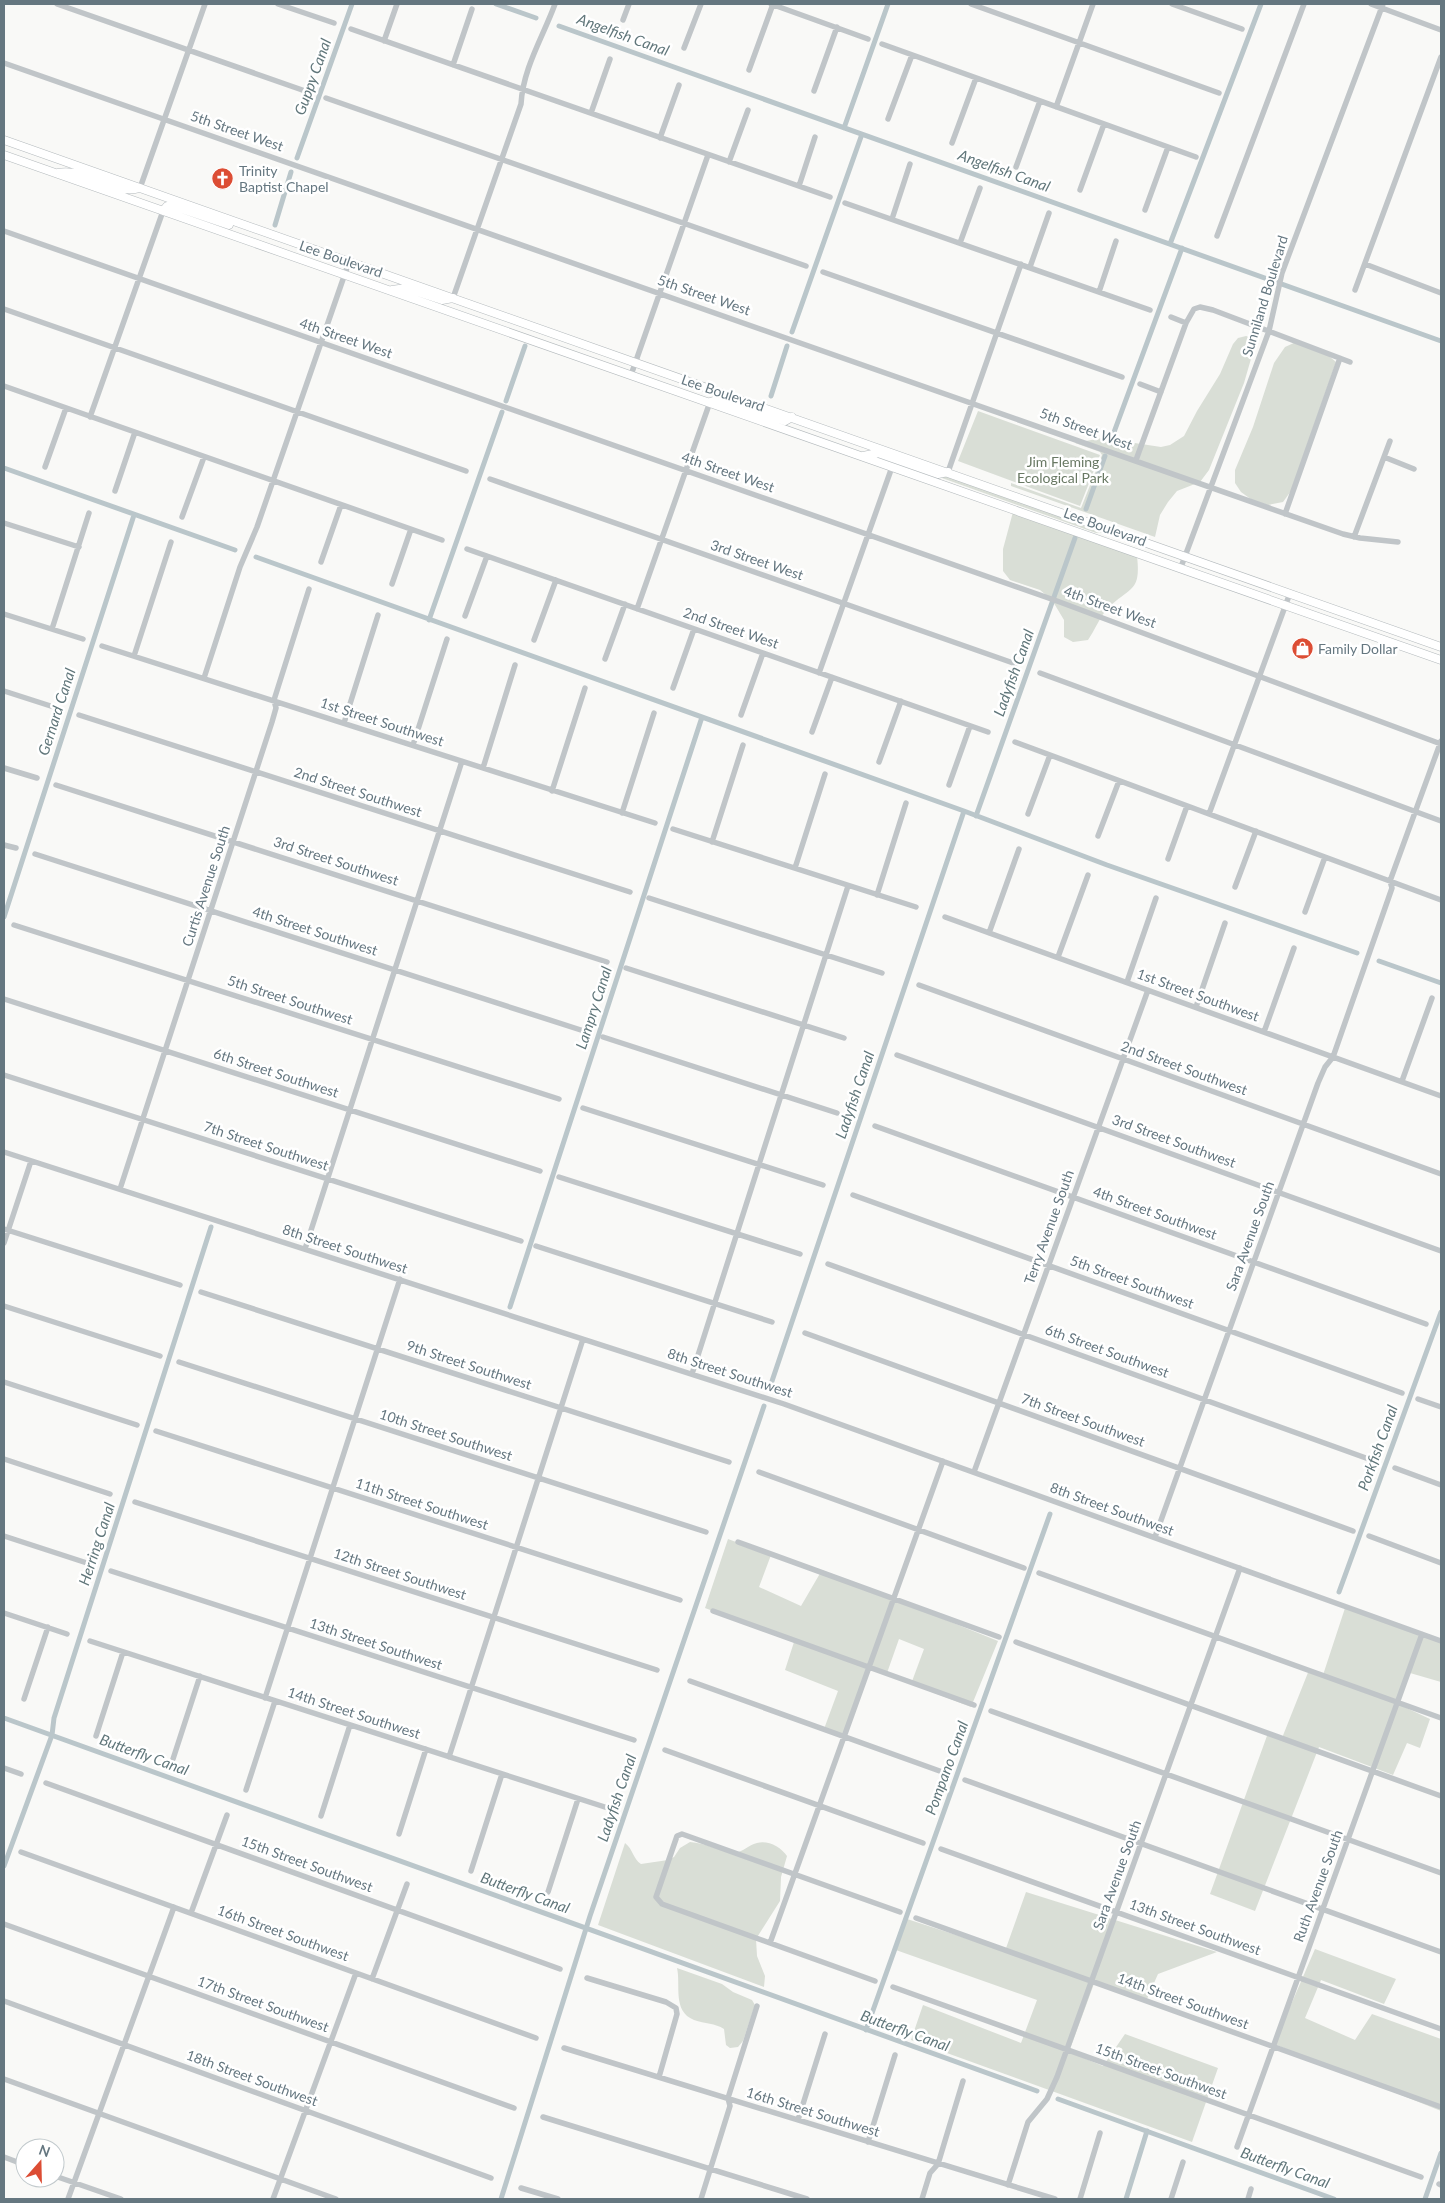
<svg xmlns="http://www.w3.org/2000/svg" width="1445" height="2203" viewBox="0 0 1445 2203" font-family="Lato,sans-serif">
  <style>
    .green { fill: #d9ded6 }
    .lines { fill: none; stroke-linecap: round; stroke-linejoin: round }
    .canal { stroke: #bac6ca; stroke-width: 5 }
    .major-casing { stroke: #b4babd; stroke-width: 9 }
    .minor { stroke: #c0c5c8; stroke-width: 5.5 }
    .major { stroke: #fff; stroke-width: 8 }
    .labels { text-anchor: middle; stroke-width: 5; stroke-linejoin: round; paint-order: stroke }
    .street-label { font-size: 14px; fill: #657780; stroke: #fff }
    .poi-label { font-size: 14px; fill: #657780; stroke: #fff; text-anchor: start }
    .park-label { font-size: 14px; fill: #697964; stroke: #fff }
    .water-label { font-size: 15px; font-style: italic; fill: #60767a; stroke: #fff }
  </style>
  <rect width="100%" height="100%" fill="#f9f9f7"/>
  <!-- green -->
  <path class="green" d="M1246 336 1253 338 1255 345 1244 383 1209 470 1200 482 1177 491 1168 502 1160 515 1155 537 1011 486V483L1081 508 1102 455 1100 452 1075 443 1102 438 1161 447 1170 445 1184 436 1197 411 1220 374 1233 344 1238 338Z
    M1296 342 1323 351 1336 362 1291 491 1283 502 1268 505 1252 500 1241 492 1235 483V470L1253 427 1274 363 1285 347Z
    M978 411 1100 455 1080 506 958 461Z
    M946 475 1106 532V533H1096L942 478Z
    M1013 512 1137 556C1141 592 1131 586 1109 607 1100 616 1095 630 1088 640L1073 642 1064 637V620L1052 600 1040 590 1010 580 1003 571V549Z
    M728 1539 771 1555 759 1587 801 1606 822 1570 998 1641 971 1707 911 1684 924 1649 899 1639 887 1673 870 1667 844 1738 824 1729 838 1691 785 1670 794 1642 705 1608Z
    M1346 1605 1441 1641V1682L1410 1673 1398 1704 1430 1719 1420 1748 1407 1743 1393 1775 1319 1747 1255 1911 1210 1894 1268 1733 1282 1738 1309 1670 1323 1675Z
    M690 1842C705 1843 717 1850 732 1852 743 1854 747 1845 757 1843 768 1840 781 1847 787 1856L781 1877 780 1901 756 1939 757 1956 765 1976 764 1987 598 1925 625 1843C633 1849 633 1859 641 1864L668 1860 674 1857 680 1848Z
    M1026 1892 1217 1952 1158 1974 1147 1999 1095 1981 1069 2052 1103 2066 1125 2034 1218 2068 1192 2142 911 2040 923 2005 1021 2043 1037 2000 893 1949 904 1918 1005 1951Z
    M1315 1949 1396 1979 1384 2004 1321 1980 1305 2018 1355 2040 1372 2014 1441 2039V2111L1274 2044Z
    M677 1968 722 1984 733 1992 752 2000 755 2005 743 2041 738 2047 730 2048 726 2045 724 2029C715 2023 705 2024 694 2020 672 2011 681 1985 677 1968Z"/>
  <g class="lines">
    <!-- canal -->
    <path class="canal" d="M496 4 536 18
      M559 26 1441 341
      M844 128 888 4
      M297 158 352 4
      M275 225 291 172
      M1170 244 1261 4
      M792 332 862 134
      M771 396 787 346
      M506 401 525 346
      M1110 443 1182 248
      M4 468 235 550
      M1086 509 1105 456
      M256 557 964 811 1107 865 1357 953
      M429 620 502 412
      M976 816 1075 538
      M4 917 134 515
      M1379 961 1441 983
      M510 1307 702 717
      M770 1387 964 811
      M1339 1592 1441 1312
      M4 1718 1037 2091
      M4 1866 52 1735 54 1718 211 1227
      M866 2030 1050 1514
      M1058 2099 1334 2199
      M501 2199 590 1916 764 1406
      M1126 2199 1147 2131
      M1425 2199 1441 2153"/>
    <defs>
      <path id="major" d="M4 140 1441 647
        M4 155 1441 660
        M58 173C86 167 112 196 140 188
        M163 211 167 206H173L229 225
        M392 290 406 288 442 300 453 298
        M710 402 720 399 785 421 792 417
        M863 456 878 453 938 474 948 472"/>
    </defs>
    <!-- major casing -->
    <use href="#major" class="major-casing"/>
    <!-- minor -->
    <path class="minor" d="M57 4 308 92
      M278 4 334 23
      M771 4 868 39
      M971 4 1219 93
      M1172 4 1242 29
      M1371 4 1441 30
      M623 20 629 4
      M351 29 830 197
      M384 41 397 4
      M882 44 1196 157
      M684 48 701 4
      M4 63 1343 534 1360 538 1398 542
      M453 65 472 9
      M749 70 773 4
      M814 91 837 27
      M326 98 806 266
      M1056 107 1093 4
      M591 113 610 59
      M888 119 912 55
      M660 138 679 85
      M952 143 976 78
      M729 162 748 110
      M1016 167 1040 101
      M799 186 815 137
      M140 188 205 4
      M1080 190 1104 124
      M845 203 1150 310
      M1145 210 1168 147
      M892 219 910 164
      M4 231 1057 601 1441 744
      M1217 236 1304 4
      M960 243 980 188
      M1365 264 1441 293
      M1030 267 1049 213
      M823 272 1122 377
      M1355 290 1441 57
      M1099 292 1116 241
      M453 298 521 104C523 68 543 37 555 4
      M4 309 466 471
      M1171 317 1186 323
      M631 375 708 155
      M1140 384 1161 392
      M4 386 442 540
      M90 417 163 211
      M1384 457 1414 469
      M1136 460 1186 323 1194 309 1200 307 1213 310 1350 362
      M45 467 66 408
      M948 472 1021 264
      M490 479 1016 664
      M115 491 135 432
      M1285 514 1340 358
      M182 517 204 457
      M4 523 79 547
      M1354 537 1390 441
      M467 549 988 732
      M321 562 341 505
      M1181 567 1269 331 1282 273 1383 4
      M392 584 411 529
      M637 609 710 402
      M4 614 83 639
      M465 616 487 556
      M52 629 89 513
      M534 640 556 580
      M102 646 655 823
      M134 656 171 542
      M605 659 625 604
      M819 673 892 467
      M1040 673 1441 821
      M204 678 240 567 257 527 349 262
      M673 688 694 629
      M4 691 60 709
      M79 715 630 892
      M741 715 763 653
      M344 723 378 615
      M812 732 832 677
      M1015 742 1441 900
      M413 745 447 639
      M879 762 901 701
      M4 768 37 778
      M483 768 515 665
      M56 785 607 962
      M949 785 970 726
      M552 791 585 688
      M622 813 654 713
      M1028 814 1050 755
      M1209 814 1290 593
      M673 829 916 907
      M1098 836 1119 781
      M712 842 743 745
      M4 845 16 848
      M35 854 587 1032
      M1168 859 1187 806
      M795 868 825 774
      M1235 887 1256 831
      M877 895 906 803
      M649 898 882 973
      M1305 912 1325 857
      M945 917 1441 1096
      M14 925 559 1099
      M989 933 1019 849
      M1058 957 1088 875
      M626 968 844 1038
      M1127 982 1156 898
      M919 985 1441 1174
      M4 999 540 1171
      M1196 1007 1225 923
      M1264 1032 1294 948
      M603 1037 837 1113
      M897 1055 1441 1251
      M4 1075 521 1241
      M1402 1081 1432 998
      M583 1108 823 1185
      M875 1126 1426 1324
      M4 1152 784 1404 1441 1641
      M559 1177 800 1254
      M120 1189 272 722 276 708 274 700 309 589
      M853 1195 1402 1393
      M4 1229 180 1285
      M4 1243 31 1161
      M536 1246 772 1322
      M305 1249 462 761
      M828 1264 1377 1462
      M201 1292 729 1462
      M4 1306 160 1356
      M805 1333 1353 1531
      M179 1362 706 1532
      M692 1374 848 886
      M4 1382 137 1425
      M1418 1399 1441 1407
      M156 1431 680 1600
      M4 1459 110 1494
      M1395 1468 1441 1485
      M759 1472 1024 1568
      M974 1472 1148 990
      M135 1502 657 1670
      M4 1536 90 1564
      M1369 1536 1441 1563
      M1155 1537 1318 1083 1325 1067 1333 1057 1392 888 1390 881 1441 741
      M738 1542 999 1637
      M111 1571 634 1740
      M1039 1573 1441 1718
      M713 1611 974 1705
      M4 1613 67 1634
      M90 1641 611 1809
      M1016 1642 1441 1796
      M690 1681 948 1774
      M265 1698 400 1279
      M24 1699 48 1627
      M991 1711 1441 1873
      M96 1736 123 1652
      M665 1750 923 1843
      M449 1757 583 1339
      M173 1759 200 1676
      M4 1768 21 1774
      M965 1780 1441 1952
      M46 1783 560 1969
      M246 1790 275 1701
      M321 1816 350 1725
      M399 1834 426 1749
      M941 1849 1441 2029
      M21 1852 536 2038
      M471 1871 502 1774
      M548 1892 578 1799
      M191 1913 227 1815
      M916 1918 1441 2107
      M4 1924 514 2108
      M770 1943 943 1461
      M587 1978 666 2002 676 2008 677 2014 659 2077
      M372 1979 407 1884
      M875 1981 662 1904 656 1897 677 1836 682 1834 900 1912
      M893 1987 1421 2177
      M4 2001 491 2178
      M564 2048 1055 2199
      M4 2079 336 2199
      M543 2117 807 2199
      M798 2120 825 2034
      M868 2142 895 2055
      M1237 2147 1422 1634
      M4 2157 25 2165
      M55 2176 121 2199
      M1439 2184 1441 2185
      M1008 2185 1028 2122 1047 2099 1057 2077 1240 1568
      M521 2188 558 2199
      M68 2199 174 1907
      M273 2199 356 1973
      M701 2199 730 2106 728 2098 757 2006
      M922 2199 930 2173 938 2164 963 2081
      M1080 2199 1100 2133
      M1171 2199 1183 2162
      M1248 2199 1251 2189"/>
    <!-- major -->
    <use href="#major" class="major"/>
  </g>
  <!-- icons -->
  <defs>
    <symbol id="church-disc" viewBox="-11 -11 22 22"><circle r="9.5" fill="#dc4d34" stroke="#fff"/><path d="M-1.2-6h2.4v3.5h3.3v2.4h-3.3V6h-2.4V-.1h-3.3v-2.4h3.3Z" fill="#fff"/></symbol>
    <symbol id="shop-disc" viewBox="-11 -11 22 22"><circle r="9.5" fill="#dc4d34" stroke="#fff"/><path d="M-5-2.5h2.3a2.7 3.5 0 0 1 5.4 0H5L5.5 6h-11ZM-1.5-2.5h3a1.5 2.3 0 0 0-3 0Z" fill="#fff"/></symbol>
  </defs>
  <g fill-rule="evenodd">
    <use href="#church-disc" x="210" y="166" width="25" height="25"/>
    <use href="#shop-disc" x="1290" y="636" width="25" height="25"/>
  </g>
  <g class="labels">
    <!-- street labels -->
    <g class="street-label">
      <text transform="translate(237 131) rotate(19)" y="5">5th Street West</text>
      <text transform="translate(341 259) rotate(19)" y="5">Lee Boulevard</text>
      <text transform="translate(704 295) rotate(19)" y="5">5th Street West</text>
      <text transform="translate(1265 296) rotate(-73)" y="5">Sunniland Boulevard</text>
      <text transform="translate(346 338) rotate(19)" y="5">4th Street West</text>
      <text transform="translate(723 393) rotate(19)" y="5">Lee Boulevard</text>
      <text transform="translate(1086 429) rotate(20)" y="5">5th Street West</text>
      <text transform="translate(728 472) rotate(19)" y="5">4th Street West</text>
      <text transform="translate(1105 527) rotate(20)" y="5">Lee Boulevard</text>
      <text transform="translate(757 560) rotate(19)" y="5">3rd Street West</text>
      <text transform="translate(1110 607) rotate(20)" y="5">4th Street West</text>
      <text transform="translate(731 628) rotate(19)" y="5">2nd Street West</text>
      <text transform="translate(382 722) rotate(18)" y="5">1st Street Southwest</text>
      <text transform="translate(358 792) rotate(18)" y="5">2nd Street Southwest</text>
      <text transform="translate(336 861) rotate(18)" y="5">3rd Street Southwest</text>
      <text transform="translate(206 886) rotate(-72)" y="5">Curtis Avenue South</text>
      <text transform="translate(315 931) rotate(18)" y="5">4th Street Southwest</text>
      <text transform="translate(1198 995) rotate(20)" y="5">1st Street Southwest</text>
      <text transform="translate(290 1000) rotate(18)" y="5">5th Street Southwest</text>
      <text transform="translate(1184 1068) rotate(20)" y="5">2nd Street Southwest</text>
      <text transform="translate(276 1073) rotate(18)" y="5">6th Street Southwest</text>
      <text transform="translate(1174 1141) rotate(20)" y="5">3rd Street Southwest</text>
      <text transform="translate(266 1146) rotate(18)" y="5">7th Street Southwest</text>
      <text transform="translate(1155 1213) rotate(20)" y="5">4th Street Southwest</text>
      <text transform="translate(1049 1227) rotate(-70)" y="5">Terry Avenue South</text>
      <text transform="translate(1250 1236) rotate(-70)" y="5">Sara Avenue South</text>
      <text transform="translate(345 1249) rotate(18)" y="5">8th Street Southwest</text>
      <text transform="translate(1132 1282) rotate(20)" y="5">5th Street Southwest</text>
      <text transform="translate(1107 1351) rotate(20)" y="5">6th Street Southwest</text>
      <text transform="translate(469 1365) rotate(18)" y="5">9th Street Southwest</text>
      <text transform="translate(730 1373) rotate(18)" y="5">8th Street Southwest</text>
      <text transform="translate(1083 1420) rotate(20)" y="5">7th Street Southwest</text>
      <text transform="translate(446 1435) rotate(18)" y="5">10th Street Southwest</text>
      <text transform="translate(422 1504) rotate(18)" y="5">11th Street Southwest</text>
      <text transform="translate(1112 1509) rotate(20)" y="5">8th Street Southwest</text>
      <text transform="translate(400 1574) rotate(18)" y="5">12th Street Southwest</text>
      <text transform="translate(376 1644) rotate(18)" y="5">13th Street Southwest</text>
      <text transform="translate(354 1713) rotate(18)" y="5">14th Street Southwest</text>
      <text transform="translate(307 1864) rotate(20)" y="5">15th Street Southwest</text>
      <text transform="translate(1117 1875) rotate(-70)" y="5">Sara Avenue South</text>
      <text transform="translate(1318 1886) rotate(-70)" y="5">Ruth Avenue South</text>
      <text transform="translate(1195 1927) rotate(20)" y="5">13th Street Southwest</text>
      <text transform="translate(283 1933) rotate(20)" y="5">16th Street Southwest</text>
      <text transform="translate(1183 2001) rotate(20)" y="5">14th Street Southwest</text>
      <text transform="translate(263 2004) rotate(20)" y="5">17th Street Southwest</text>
      <text transform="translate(1161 2071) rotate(20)" y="5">15th Street Southwest</text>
      <text transform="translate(252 2078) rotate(20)" y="5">18th Street Southwest</text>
      <text transform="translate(813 2112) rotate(17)" y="5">16th Street Southwest</text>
    </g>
    <!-- poi labels -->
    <g class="poi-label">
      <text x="239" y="176">Trinity<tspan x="239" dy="16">Baptist Chapel</tspan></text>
      <text x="1318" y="654">Family Dollar</text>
    </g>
    <!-- park labels -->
    <g class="park-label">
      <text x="1063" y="467">Jim Fleming<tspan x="1063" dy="16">Ecological Park</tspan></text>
    </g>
    <!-- water labels -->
    <g class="water-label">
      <text transform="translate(623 35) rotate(20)" y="5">Angelfish Canal</text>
      <text transform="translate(313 77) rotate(-70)" y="5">Guppy Canal</text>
      <text transform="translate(1004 171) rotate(20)" y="5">Angelfish Canal</text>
      <text transform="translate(1014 673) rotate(-70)" y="5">Ladyfish Canal</text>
      <text transform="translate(57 712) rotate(-72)" y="5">Gernard Canal</text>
      <text transform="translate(594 1008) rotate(-72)" y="5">Lampry Canal</text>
      <text transform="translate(855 1095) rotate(-71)" y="5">Ladyfish Canal</text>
      <text transform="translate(1378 1448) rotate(-70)" y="5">Porkfish Canal</text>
      <text transform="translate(97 1544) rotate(-72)" y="5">Herring Canal</text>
      <text transform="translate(144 1755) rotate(20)" y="5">Butterfly Canal</text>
      <text transform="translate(947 1768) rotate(-70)" y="5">Pompano Canal</text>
      <text transform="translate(617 1798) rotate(-71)" y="5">Ladyfish Canal</text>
      <text transform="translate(525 1893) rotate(20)" y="5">Butterfly Canal</text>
      <text transform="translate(905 2031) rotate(20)" y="5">Butterfly Canal</text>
      <text transform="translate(1285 2168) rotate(20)" y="5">Butterfly Canal</text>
    </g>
  </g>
  <!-- border -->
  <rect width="1445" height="2203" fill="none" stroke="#657780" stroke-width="10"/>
  <!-- north arrow -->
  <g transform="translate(40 2163) rotate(20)"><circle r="24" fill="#ffffff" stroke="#c1c9cc"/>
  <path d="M0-4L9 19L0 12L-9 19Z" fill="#dc4d34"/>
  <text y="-8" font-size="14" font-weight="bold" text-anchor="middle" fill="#657780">N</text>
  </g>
</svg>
